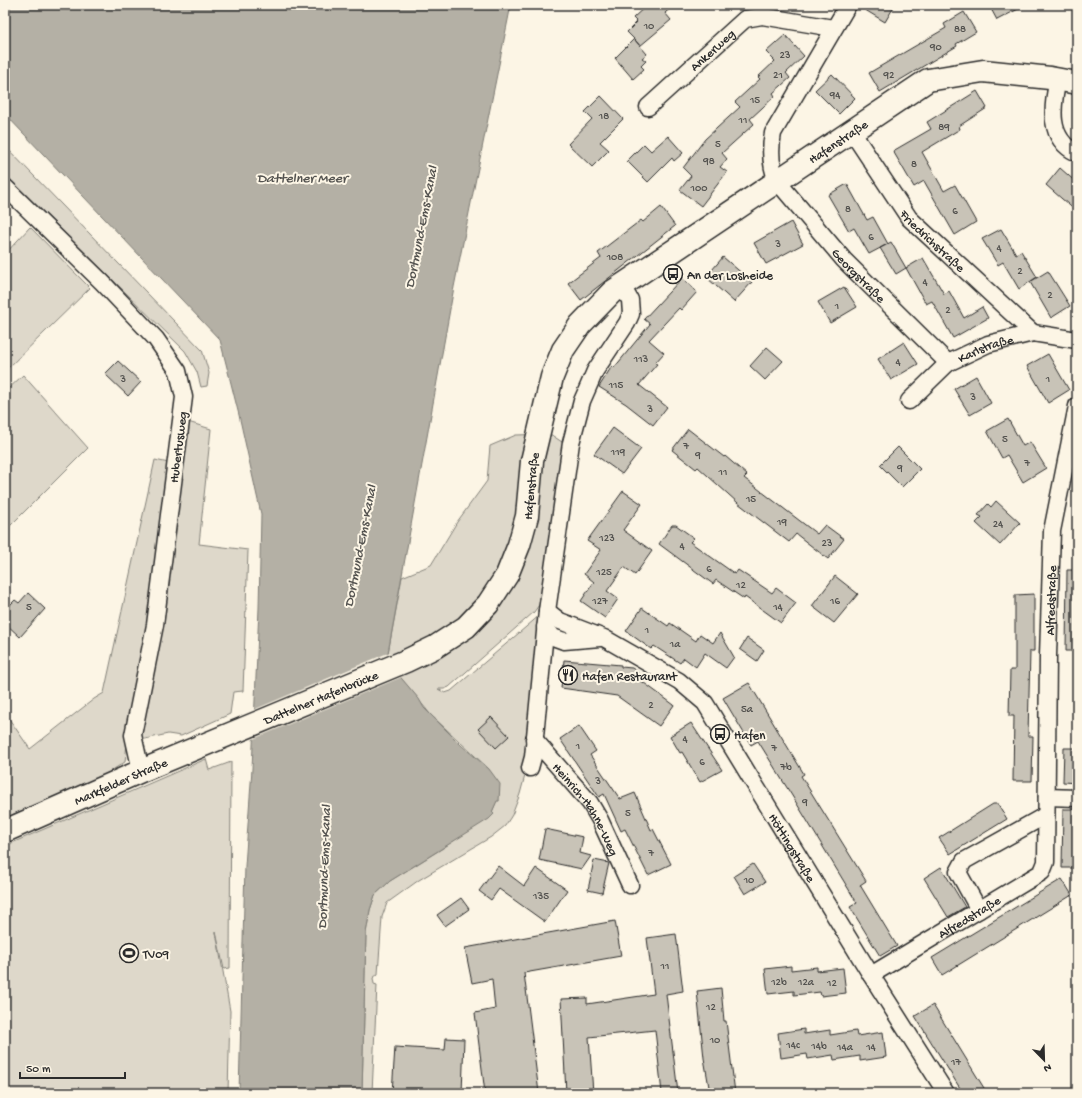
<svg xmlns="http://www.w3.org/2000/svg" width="1082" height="1098" viewBox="0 0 1082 1098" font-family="'Gochi Hand',sans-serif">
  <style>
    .green { fill: #ded8ca; stroke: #84827a }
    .water { fill: #b4b0a5; stroke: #7d7b74 }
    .pier { fill: #fcf5e5 }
    .building { fill: #c8c3b7; stroke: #2b2b2b }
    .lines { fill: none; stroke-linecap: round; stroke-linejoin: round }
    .street-casing { stroke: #2b2b2b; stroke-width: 19 }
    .secondary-casing { stroke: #2b2b2b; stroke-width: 25 }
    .street { stroke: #fcf5e5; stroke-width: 16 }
    .secondary { stroke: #fcf5e5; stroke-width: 22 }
    .labels { text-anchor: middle; stroke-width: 4; stroke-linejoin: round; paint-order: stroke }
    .number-label { font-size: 11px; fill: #52514e }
    .street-label { font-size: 13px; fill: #2b2b2b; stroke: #fcf5e5 }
    .poi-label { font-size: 13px; fill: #2b2b2b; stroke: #fcf5e5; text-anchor: start }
    .water-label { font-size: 14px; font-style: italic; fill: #545350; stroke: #fcf5e5 }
  </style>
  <rect width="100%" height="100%" fill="#fcf5e5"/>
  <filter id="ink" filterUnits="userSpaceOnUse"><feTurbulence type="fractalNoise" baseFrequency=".025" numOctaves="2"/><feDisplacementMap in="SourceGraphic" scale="8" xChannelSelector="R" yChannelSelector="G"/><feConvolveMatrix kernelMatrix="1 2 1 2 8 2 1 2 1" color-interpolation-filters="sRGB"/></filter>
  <g filter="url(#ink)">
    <!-- green -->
    <path class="green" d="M5 146 202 350 209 373 207 386 201 387 197 372 185 351 5 174Z
      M30 227 90 288 5 371V254Z
      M23 375 88 448 5 531V392Z
      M188 422 211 429 199 544 248 550 243 691 233 692 230 714 181 736 168 734 127 743 125 762 106 774 5 818V713L30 749 94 699 104 693 155 460 182 466Z
      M550 434 565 444 541 602 534 612 449 687 444 689H438L445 693 451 691 540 615 530 757 520 794 512 815 505 826 491 837 419 880 387 903 382 917 378 974 373 978 374 984 377 985 372 1093H362L366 933 370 910 375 895 390 881 443 848 487 818 493 813 492 812 497 800 499 801 489 769 431 715 391 666 388 653 402 577 431 565 457 522 487 481 490 446 516 435Z
      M206 759 209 770 231 762 230 968 224 969 216 932 230 1011 228 1093H5V846Z"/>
    <!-- water -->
    <path class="water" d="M5 5H511L454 287 388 653 391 666 419 699 424 708 461 745 489 769 500 784 499 801H497L492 812 494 814 489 819 390 881 375 895 370 910 366 933 362 1093H239L245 866 252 769 259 608 261 514 239 415 220 340 5 114Z"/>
    <!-- pier -->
    <path class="pier" d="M390 652 393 665 402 677 251 740 253 710Z"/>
    <!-- building -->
    <path class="building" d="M647 5H674L665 13 671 20 640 46 635 40 647 54 642 58 646 61 641 66 644 69 633 79 615 58 634 39 627 32 637 22 633 18Z
      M857 5H895L885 22Z
      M989 5H1026L997 20Z
      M964 12 976 32 956 44 957 46 880 92 869 73 946 28 944 24Z
      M785 35 804 56 786 73 790 78 773 93 775 96 750 119 754 124 722 153 727 159 720 167 727 172 701 206 680 190 691 176 683 168 705 139 740 107 735 102 760 79 758 77 775 61 766 52Z
      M832 74 855 98 839 114 815 90Z
      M977 91 987 108 959 126 960 129 922 152 944 191 955 185 976 222 955 235 924 181 914 187 893 151 931 129 927 122Z
      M601 96 623 119 600 142 609 150 592 167 568 144 592 119 585 112Z
      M668 136 683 153 674 161 672 158 648 182 627 161 644 144 651 151Z
      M1060 168 1077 183V212L1046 185Z
      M847 184 867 220 873 217 888 244 869 254 854 228 849 231 828 195Z
      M661 207 675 226 581 300 568 283 601 258 598 253 641 220 643 222Z
      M791 222 803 244 766 264 754 243Z
      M1001 229 1016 254 1021 251 1037 277 1019 289 1003 262 998 265 982 239Z
      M891 242 906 268 896 274 880 248Z
      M723 257 752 282 734 302 706 277Z
      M923 258 944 294 949 291 964 318 982 307 988 318 953 338 932 301 926 304 906 268Z
      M1048 271 1070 306 1051 318 1030 282Z
      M682 278 697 292 681 310 679 308 649 340 664 353 655 363 657 364 639 385 667 407 653 425 626 404 599 387 612 366 614 368 650 324 644 319Z
      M844 287 857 307 830 323 818 302Z
      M904 342 918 364 891 380 878 359Z
      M767 347 783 361 765 380 750 366Z
      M1048 354 1069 390 1048 403 1027 366Z
      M118 361 141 382 128 396 105 374Z
      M976 376 991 403 970 415 954 389Z
      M1008 419 1023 446 1030 442 1046 468 1023 482 1007 455 1002 458 987 431Z
      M613 428 641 449 622 474 594 454Z
      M688 429 724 457 725 456 747 475 744 478 817 534 825 525 844 539 828 559 796 534 789 542 738 503 698 467 696 469 672 450Z
      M898 447 920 469 902 487 880 465Z
      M623 491 642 504 623 530 652 551 635 575 624 567 607 591 618 599 605 618 581 601 594 582 584 574 601 550 587 541Z
      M996 501 1020 523 1000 545 976 523 982 517 978 515 988 504 991 507Z
      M672 525H676L694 538 690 542 735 574 738 570 772 593 776 588 796 603 781 623 745 597 744 599 716 580 713 584 659 544Z
      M1067 570H1077V651H1066Z
      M835 576 858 594 834 623 812 606Z
      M28 593 45 609 20 637 5 623V601L10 605 15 600 19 603Z
      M1034 594V651H1030L1028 736H1033L1032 781H1013L1014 716H1009L1010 670H1015V595Z
      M642 608 668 626 670 623 696 641 700 634 713 643 720 633 734 657 726 668 705 653 696 667 684 658 680 663 654 646 651 649 626 631Z
      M747 638 764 650 757 661 740 649Z
      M564 660 621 665V667L632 668 638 672 636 677 674 705 659 726 617 696 561 688Z
      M749 683 804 774 801 776 866 881 860 885 897 946 880 956 850 907 857 903 794 799 758 741 751 745 723 698Z
      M491 717 509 736 496 748 478 729Z
      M691 723 722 770 700 782 682 752 680 753 670 736Z
      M579 726 596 751 590 755 620 799 635 793 651 830 653 829 671 864 648 875 625 829 621 831 604 794 599 797 560 739Z
      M1064 748H1077V783L1063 782Z
      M993 804H998L1007 819 950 854 939 838Z
      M1063 809H1077V868H1062Z
      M545 829 583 837 580 853 591 856 582 869 539 860Z
      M594 860 609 863 602 893 588 890Z
      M753 864 765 882 745 894 734 876Z
      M498 866 524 886 536 868 567 890 545 922 499 889 491 900 479 891Z
      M941 867 965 907 948 917 924 878Z
      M1062 879 1072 895 942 975 932 958Z
      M461 898 469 909 445 926 437 915Z
      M615 921 621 956 524 973 539 1093H485L475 1013 495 1009 492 979 472 983 465 948Z
      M676 934 683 991 666 994 678 1093H662L655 1030 589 1037 593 1093H566L561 999 587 998V1004L654 994 647 938Z
      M791 966V970L817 967V971L843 968 846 993 821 996 820 992 794 995V991L768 994 765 969Z
      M721 988 724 1021H726L735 1093H710L704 1058 697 991Z
      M933 1005 968 1062 987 1093H963L915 1016Z
      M804 1029V1034L830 1030V1035L856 1031 857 1036 883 1032 886 1057 860 1061V1056L834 1060 833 1055 808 1059 807 1054 781 1058 778 1033Z
      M446 1038 464 1039 462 1093H392L395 1047 445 1050Z"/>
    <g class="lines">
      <defs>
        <g id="street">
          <path id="s1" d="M848 5 773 133C770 149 770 165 777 181L844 260 948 363"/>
          <path d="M1058 79C1052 106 1047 139 1077 153"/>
          <path id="s2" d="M648 107 745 19 762 16 833 28"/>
          <path id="s3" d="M852 132 909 218 1033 333"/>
          <path d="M5 187 102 282 156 339 178 371 184 397 155 625 133 735 141 771"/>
          <path id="s4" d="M909 401 948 363 988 344 1033 333 1077 340"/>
          <path id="s5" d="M547 611 560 621 604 638 679 681 705 703 871 975 946 1093"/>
          <path d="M545 627 553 637 564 641 600 638"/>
          <path id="s6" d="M534 739 590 803 600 820 630 885"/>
          <path d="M530 768 533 757 547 611 571 443 582 401 589 385 595 371 627 323 631 314 630 300 621 284"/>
          <path d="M1047 797 1077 798"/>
          <path d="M979 910 958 872 964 861 1046 815"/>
          <path id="s7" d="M871 975 1042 872 1046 862 1048 656 1052 531 1077 406"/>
        </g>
        <g id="secondary">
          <path id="s8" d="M5 831 141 771 406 661 435 647 466 627 488 604 507 575 519 545 527 516 532 461 552 377 563 350 580 325 612 292 928 80 983 71 1050 78 1077 83"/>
        </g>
      </defs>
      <!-- street casing -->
      <use href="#street" class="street-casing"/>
      <!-- secondary casing -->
      <use href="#secondary" class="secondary-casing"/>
      <!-- street -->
      <use href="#street" class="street"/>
      <!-- secondary -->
      <use href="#secondary" class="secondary"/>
    </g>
  </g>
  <!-- icons -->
  <defs>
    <symbol id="bus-ring" viewBox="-11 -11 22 22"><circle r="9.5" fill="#fcf5e5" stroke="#2b2b2b" stroke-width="1.5"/><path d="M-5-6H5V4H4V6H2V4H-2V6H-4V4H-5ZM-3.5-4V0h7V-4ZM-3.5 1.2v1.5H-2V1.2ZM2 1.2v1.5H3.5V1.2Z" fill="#2b2b2b"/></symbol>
    <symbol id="restaurant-ring" viewBox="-11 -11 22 22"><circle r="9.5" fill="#fcf5e5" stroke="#2b2b2b" stroke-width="1.5"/><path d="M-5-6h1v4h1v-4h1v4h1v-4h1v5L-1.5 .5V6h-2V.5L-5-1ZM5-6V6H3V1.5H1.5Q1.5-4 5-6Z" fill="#2b2b2b"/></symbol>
    <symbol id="stadium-ring" viewBox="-11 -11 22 22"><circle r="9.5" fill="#fcf5e5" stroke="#2b2b2b" stroke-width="1.5"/><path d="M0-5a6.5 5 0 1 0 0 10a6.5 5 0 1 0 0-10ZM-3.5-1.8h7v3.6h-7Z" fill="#2b2b2b"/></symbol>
  </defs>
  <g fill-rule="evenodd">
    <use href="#bus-ring" x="662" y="263" width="22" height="22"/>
    <use href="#restaurant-ring" x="557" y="664" width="22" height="22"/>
    <use href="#bus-ring" x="709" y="723" width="22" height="22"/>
    <use href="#stadium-ring" x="118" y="942" width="22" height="22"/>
  </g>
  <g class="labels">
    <!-- number labels -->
    <g class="number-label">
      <text x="649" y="29">10</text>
      <text x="960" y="32">88</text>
      <text x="936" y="50">90</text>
      <text x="785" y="58">23</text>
      <text x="778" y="78">21</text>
      <text x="889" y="78">92</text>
      <text x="835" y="98">94</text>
      <text x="755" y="103">15</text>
      <text x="604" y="119">18</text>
      <text x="743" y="123">11</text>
      <text x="944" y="130">89</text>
      <text x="718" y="147">5</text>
      <text x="709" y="164">98</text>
      <text x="914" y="167">8</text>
      <text x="699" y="191">100</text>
      <text x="848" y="212">8</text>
      <text x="955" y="214">6</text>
      <text x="871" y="240">6</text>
      <text x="778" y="247">3</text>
      <text x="999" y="251">4</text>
      <text x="615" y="260">108</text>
      <text x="1020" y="274">2</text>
      <text x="925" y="285">4</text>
      <text x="1050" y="298">2</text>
      <text x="837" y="309">1</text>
      <text x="948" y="313">2</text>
      <text x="641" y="362">113</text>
      <text x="898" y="365">4</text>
      <text x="123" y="382">3</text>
      <text x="1048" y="382">1</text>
      <text x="616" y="388">115</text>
      <text x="973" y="400">3</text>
      <text x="650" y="412">3</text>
      <text x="1005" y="442">5</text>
      <text x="686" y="449">7</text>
      <text x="618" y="455">119</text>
      <text x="698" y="458">9</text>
      <text x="1027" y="466">7</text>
      <text x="900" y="471">9</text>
      <text x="723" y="475">11</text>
      <text x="751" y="502">15</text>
      <text x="782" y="525">19</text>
      <text x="998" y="527">24</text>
      <text x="607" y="541">123</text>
      <text x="827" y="546">23</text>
      <text x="682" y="549">4</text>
      <text x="709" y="572">6</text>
      <text x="604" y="575">125</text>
      <text x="741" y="588">12</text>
      <text x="600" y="604">127</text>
      <text x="835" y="604">16</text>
      <text x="29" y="610">5</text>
      <text x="778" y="610">14</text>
      <text x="647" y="633">1</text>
      <text x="675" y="647">1a</text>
      <text x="651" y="708">2</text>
      <text x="747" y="712">5a</text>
      <text x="685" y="742">4</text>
      <text x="578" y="749">1</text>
      <text x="774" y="751">7</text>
      <text x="702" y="765">6</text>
      <text x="786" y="770">7b</text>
      <text x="598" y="784">3</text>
      <text x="805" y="805">9</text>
      <text x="628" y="816">5</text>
      <text x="651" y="856">7</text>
      <text x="749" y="883">10</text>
      <text x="541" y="899">135</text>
      <text x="665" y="969">11</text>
      <text x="779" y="985">12b</text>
      <text x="806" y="985">12a</text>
      <text x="832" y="986">12</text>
      <text x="711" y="1010">12</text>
      <text x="715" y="1043">10</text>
      <text x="793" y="1048">14c</text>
      <text x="819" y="1049">14b</text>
      <text x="845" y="1050">14a</text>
      <text x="871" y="1050">14</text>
      <text x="956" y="1065">17</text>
    </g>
    <!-- street labels -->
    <g class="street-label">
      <text dy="5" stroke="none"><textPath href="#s2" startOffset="86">Ankerweg</textPath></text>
      <text dy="5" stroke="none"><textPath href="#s8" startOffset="1152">Hafenstraße</textPath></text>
      <text dy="5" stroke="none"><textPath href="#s3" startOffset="136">Friedrichstraße</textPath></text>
      <text dy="5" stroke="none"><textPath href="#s1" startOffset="322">Georgstraße</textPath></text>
      <text dy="5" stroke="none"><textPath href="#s4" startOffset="95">Karlstraße</textPath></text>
      <text transform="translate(177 447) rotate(-83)" y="5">Hubertusweg</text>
      <text dy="5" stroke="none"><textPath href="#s8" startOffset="664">Hafenstraße</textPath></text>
      <text dy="5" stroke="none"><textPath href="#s7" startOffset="472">Alfredstraße</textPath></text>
      <text dy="5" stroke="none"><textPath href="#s8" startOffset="343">Dattelner Hafenbrücke</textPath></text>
      <text dy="5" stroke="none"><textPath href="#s8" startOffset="126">Markfelder Straße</textPath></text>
      <text dy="5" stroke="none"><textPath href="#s6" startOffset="88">Heinrich-Hahne-Weg</textPath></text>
      <text dy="5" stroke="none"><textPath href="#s5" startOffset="353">Höttingstraße</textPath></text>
      <text dy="5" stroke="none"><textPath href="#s7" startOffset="114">Alfredstraße</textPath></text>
    </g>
    <!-- poi labels -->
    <g class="poi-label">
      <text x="687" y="279">An der Losheide</text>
      <text x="582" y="680">Hafen Restaurant</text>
      <text x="734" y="739">Hafen</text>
      <text x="143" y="958">TV09</text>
    </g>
    <!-- water labels -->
    <g class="water-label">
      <text x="302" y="182">Dattelner Meer</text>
      <text transform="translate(420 227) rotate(-79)" y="5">Dortmund-Ems-Kanal</text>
      <text transform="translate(359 546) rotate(-79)" y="5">Dortmund-Ems-Kanal</text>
      <text transform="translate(323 867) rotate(-88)" y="5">Dortmund-Ems-Kanal</text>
    </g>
  </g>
  <!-- margin -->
  <rect width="1082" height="1098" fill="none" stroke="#fcf5e5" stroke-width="20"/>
  <rect x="10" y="10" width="1062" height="1078" fill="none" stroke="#2b2b2b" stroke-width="1.5" filter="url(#ink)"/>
  <!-- north arrow -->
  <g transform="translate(1044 1060) rotate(157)" stroke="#fcf5e5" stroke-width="3" paint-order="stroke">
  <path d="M0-3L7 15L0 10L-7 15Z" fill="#2b2b2b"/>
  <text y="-6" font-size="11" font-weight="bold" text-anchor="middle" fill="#2b2b2b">N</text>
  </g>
  <!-- scale -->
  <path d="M20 1072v6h105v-6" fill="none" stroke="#2b2b2b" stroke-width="2"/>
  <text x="26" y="1072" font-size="12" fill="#2b2b2b" stroke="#fcf5e5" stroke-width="3" paint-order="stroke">50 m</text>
</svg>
